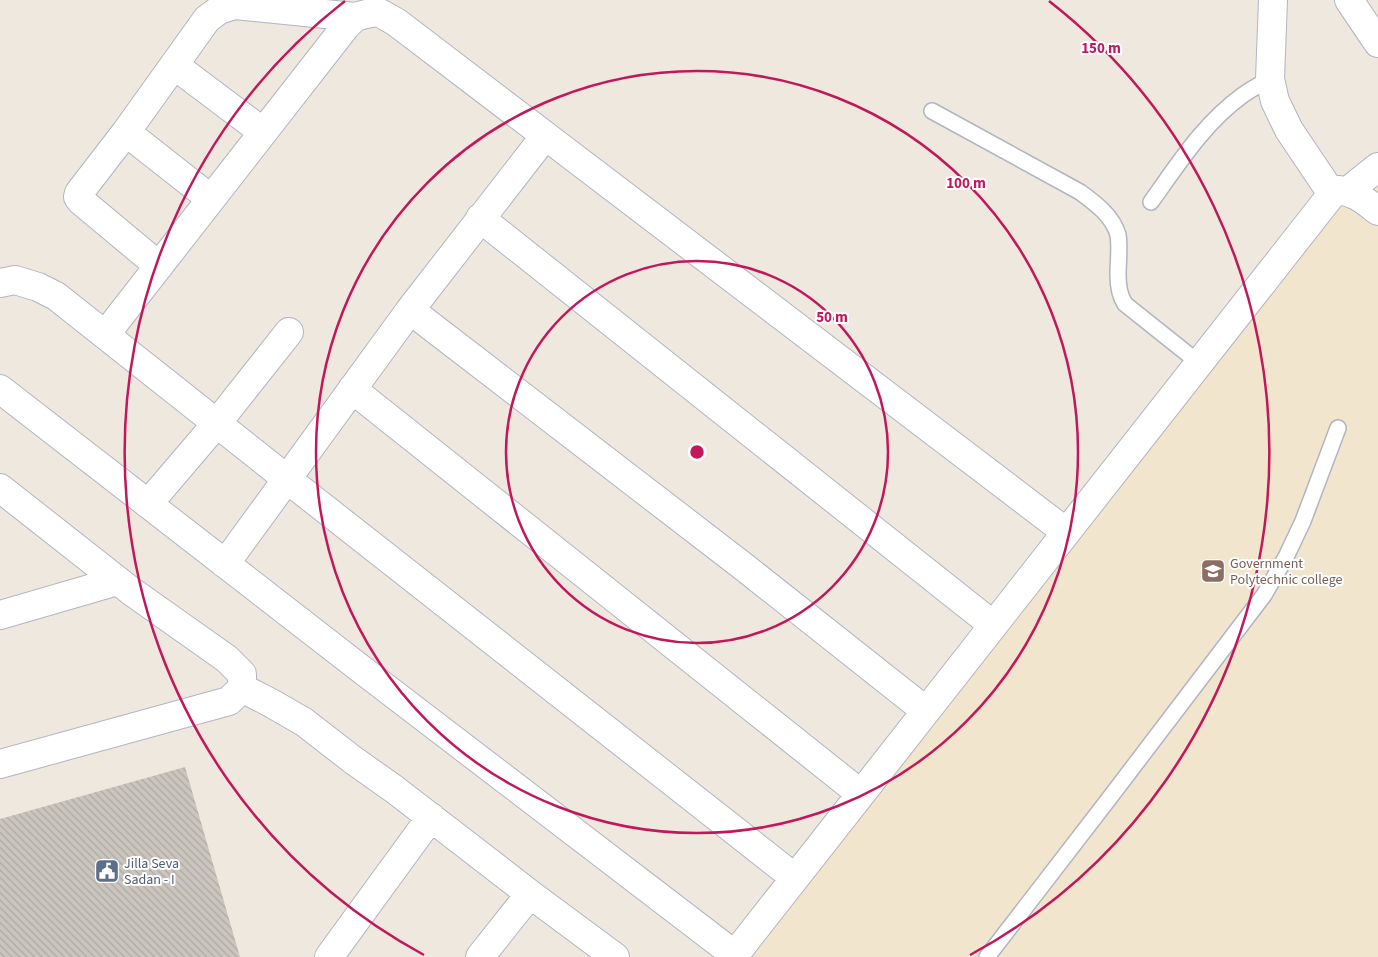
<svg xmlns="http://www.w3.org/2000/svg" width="1378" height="957" viewBox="0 0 1378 957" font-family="'Source Sans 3',sans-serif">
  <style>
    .education { fill: #f1e6cd }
    .building { fill: url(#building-back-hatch) }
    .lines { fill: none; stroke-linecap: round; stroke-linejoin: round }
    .service-casing { stroke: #b2b4c1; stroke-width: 18 }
    .minor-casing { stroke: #b2b4c1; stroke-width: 30 }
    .service { stroke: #fff; stroke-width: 15 }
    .minor { stroke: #fff; stroke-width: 28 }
    .ring { fill: none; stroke: #c2185b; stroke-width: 2.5 }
    .labels { text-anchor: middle; stroke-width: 4; stroke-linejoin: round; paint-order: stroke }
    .education-label { font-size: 14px; fill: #785e54; stroke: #fff; text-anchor: start }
    .service-label { font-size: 14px; fill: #4e5e75; stroke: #fff; text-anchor: start }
    .centre { fill: #c2185b; stroke: #fff; stroke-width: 2.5 }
    .ring-label { font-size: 15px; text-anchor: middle; font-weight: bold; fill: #c2185b; stroke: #fff; stroke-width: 4; stroke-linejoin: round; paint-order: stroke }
  </style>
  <defs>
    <pattern id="building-back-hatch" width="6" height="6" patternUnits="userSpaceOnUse" patternTransform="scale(1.25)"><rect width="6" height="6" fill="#cac5bd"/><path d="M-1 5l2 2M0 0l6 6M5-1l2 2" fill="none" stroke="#aea9a3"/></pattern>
  </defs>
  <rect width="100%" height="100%" fill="#efe8de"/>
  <!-- education -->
  <path class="education" d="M1361 171 1378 184V957H746Z"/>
  <!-- building -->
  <path class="building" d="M185 767 240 957H0V819Z"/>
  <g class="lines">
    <defs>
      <path id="service" d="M932 111 1080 192C1095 203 1113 216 1118 235 1120 247 1118 262 1118 275 1118 286 1119 295 1125 304L1199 363
        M1151 202C1179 163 1204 123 1243 95 1251 89 1261 84 1270 79
        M987 957 1108 800 1264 595 1286 557 1303 521 1338 428"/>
      <path id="minor" d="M1273 0 1270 79 1275 101 1289 130 1332 194
        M1349 0 1378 43
        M174 65 263 132
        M126 132 211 199
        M1348 191 1378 167
        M480 218 993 625
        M159 266 81 201 78 197 79 193 126 132 207 19 219 10 235 5 355 17
        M0 283 15 280 38 287 56 296 287 479 795 878
        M410 310 744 567 926 711
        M105 335 346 26 355 17 366 14 378 12 396 22 1066 532
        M0 389 361 669 735 955
        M352 389 861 794
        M0 488 131 591 227 659 242 674V688L229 701 0 764
        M148 504 217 423 289 332
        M225 564 410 310 545 136
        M0 615 117 581
        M242 688 271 703 304 722 353 760 394 789 530 894 615 957
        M329 957 431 817
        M480 957 530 894
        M733 957 1332 194 1338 190C1355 192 1364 200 1378 211"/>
    </defs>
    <!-- service casing -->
    <use href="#service" class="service-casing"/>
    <!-- minor casing -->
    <use href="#minor" class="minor-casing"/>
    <!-- service -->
    <use href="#service" class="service"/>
    <!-- minor -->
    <use href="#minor" class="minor"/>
  </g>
  <!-- distance rings -->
  <g class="ring">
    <circle cx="697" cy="452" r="191"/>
    <circle cx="697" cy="452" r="381"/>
    <path d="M424 955A572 572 0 0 1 345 1M1049 1A572 572 0 0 1 970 955"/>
  </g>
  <!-- icons -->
  <defs>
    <symbol id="university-square" viewBox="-11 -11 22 22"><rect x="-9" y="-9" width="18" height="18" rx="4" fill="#8d6e63" stroke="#fff"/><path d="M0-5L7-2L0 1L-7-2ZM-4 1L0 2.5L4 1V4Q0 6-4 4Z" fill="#fff"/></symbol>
    <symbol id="civic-square" viewBox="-11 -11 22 22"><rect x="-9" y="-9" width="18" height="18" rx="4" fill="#5c6f8a" stroke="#fff"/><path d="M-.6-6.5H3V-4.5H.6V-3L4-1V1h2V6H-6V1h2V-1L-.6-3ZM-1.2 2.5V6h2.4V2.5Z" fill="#fff"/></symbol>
  </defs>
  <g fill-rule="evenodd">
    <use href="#university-square" x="1199" y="557" width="28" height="28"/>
    <use href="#civic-square" x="93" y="857" width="28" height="28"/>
  </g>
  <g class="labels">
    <!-- education labels -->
    <g class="education-label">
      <text x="1230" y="568">Government<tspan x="1230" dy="16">Polytechnic college</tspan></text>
    </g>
    <!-- service labels -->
    <g class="service-label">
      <text x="124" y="868">Jilla Seva<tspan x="124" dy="16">Sadan - I</tspan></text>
    </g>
  </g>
  <circle cx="697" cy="452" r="8" class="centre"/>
  <g class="ring-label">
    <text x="1101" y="53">150 m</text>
    <text x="966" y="188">100 m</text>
    <text x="832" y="322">50 m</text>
  </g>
</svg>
